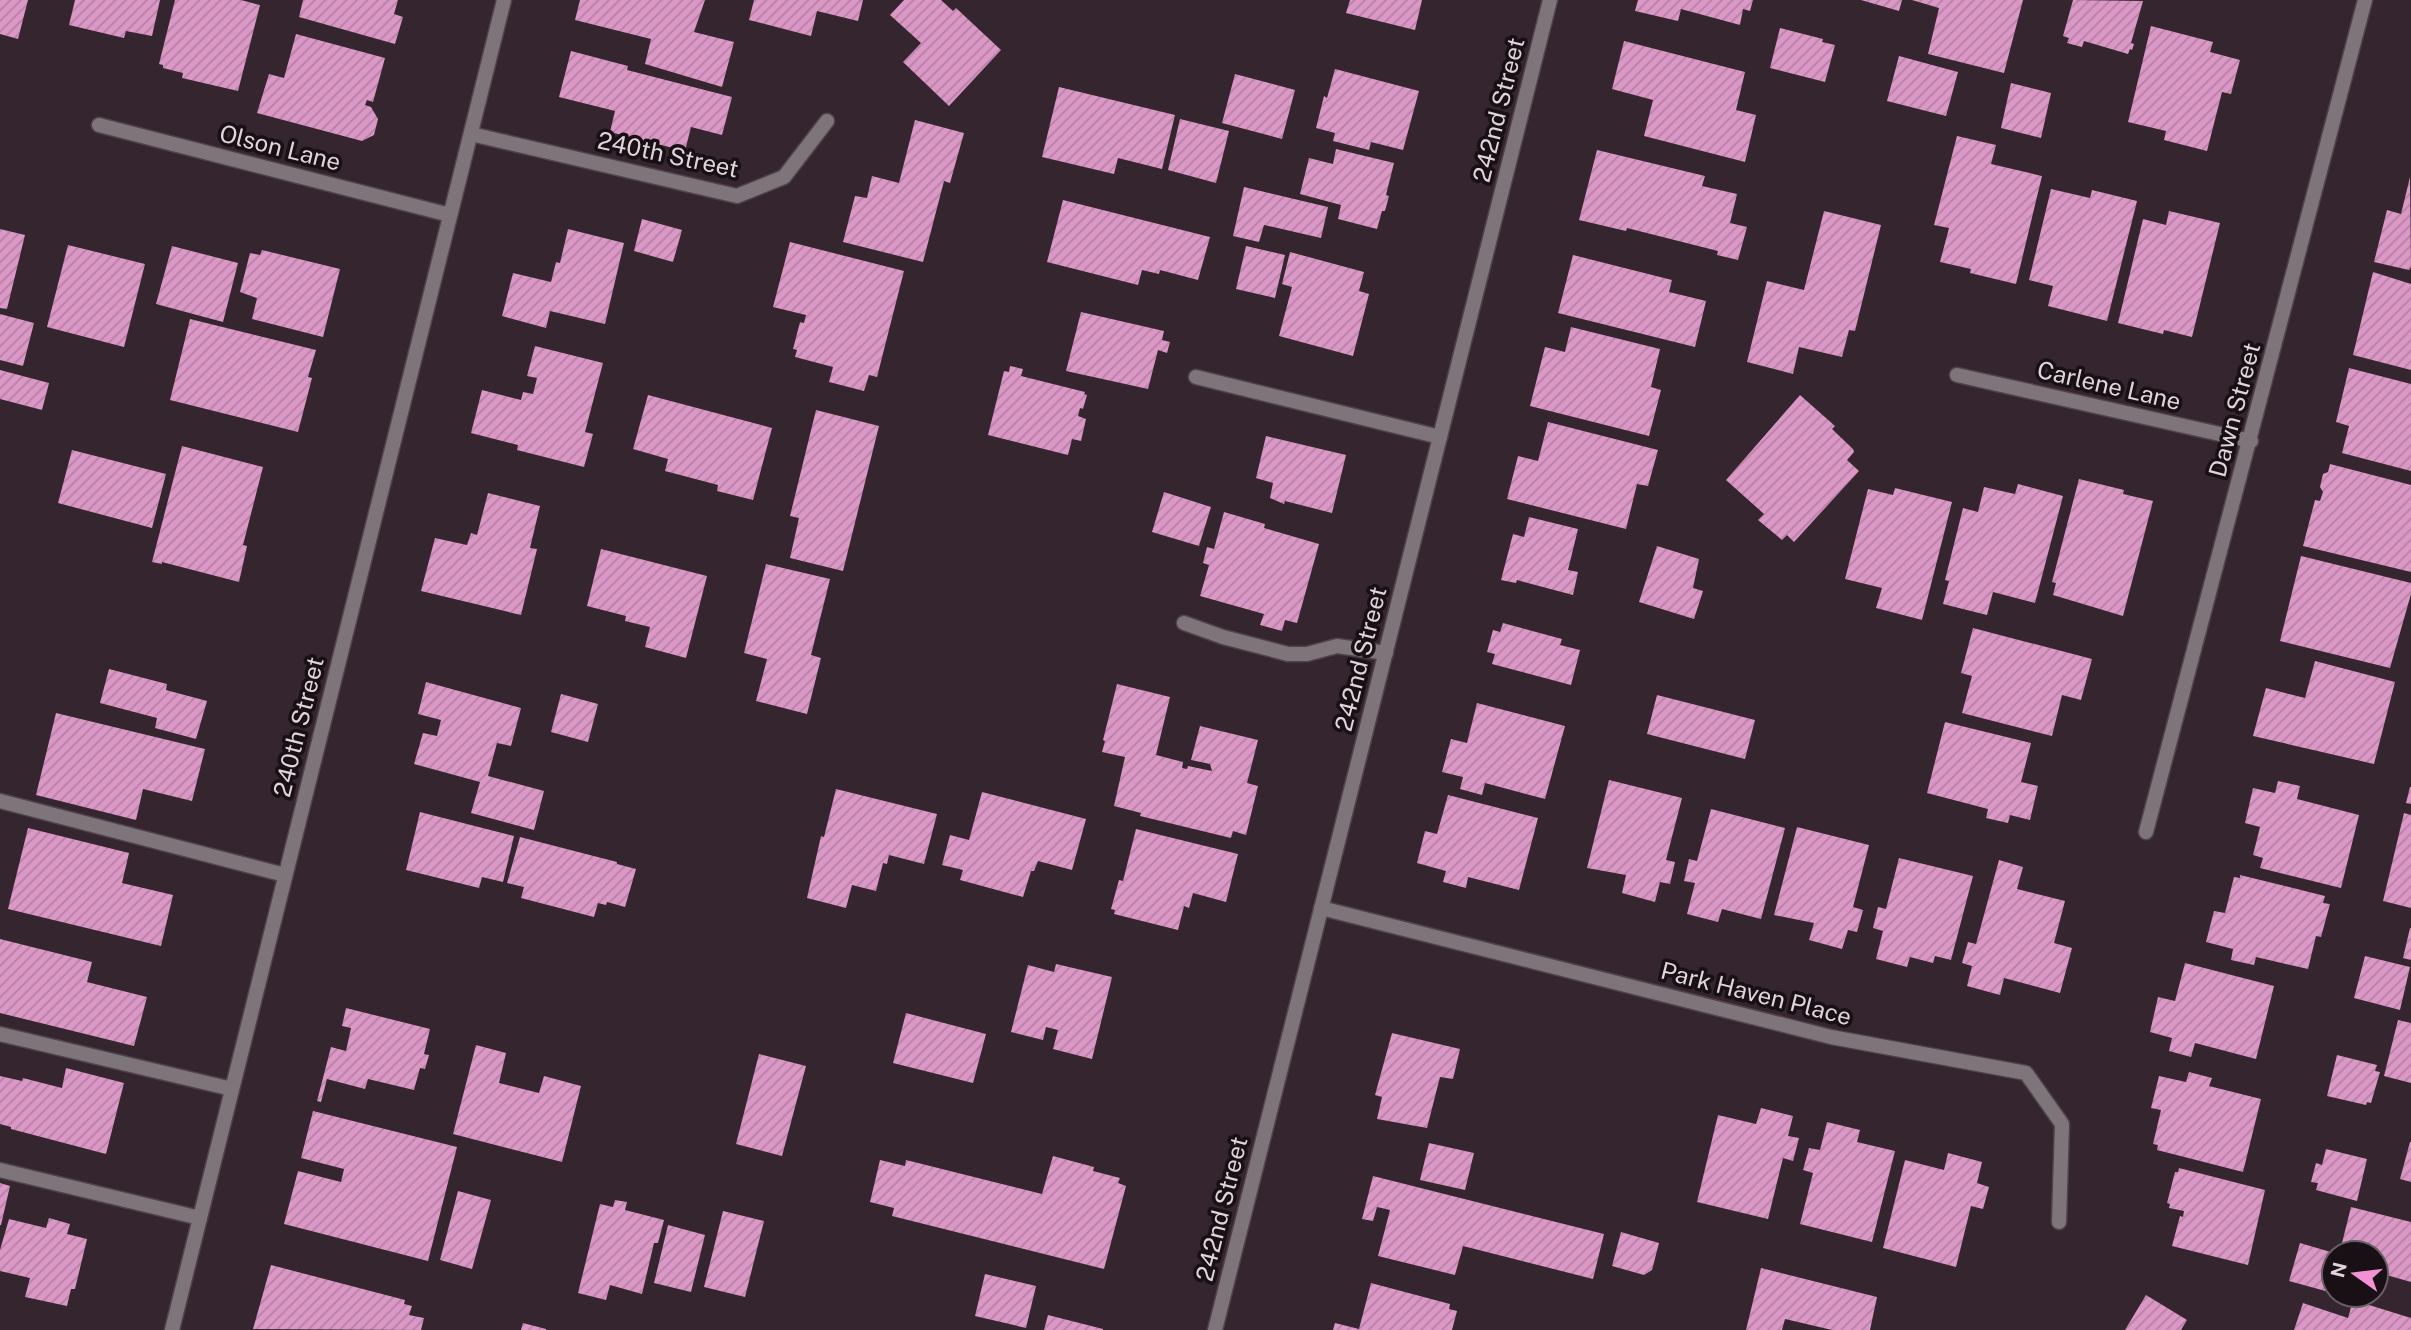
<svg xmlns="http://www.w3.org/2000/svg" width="2411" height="1330" viewBox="0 0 2411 1330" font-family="'Public Sans',sans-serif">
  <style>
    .building { fill: url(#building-hatch) }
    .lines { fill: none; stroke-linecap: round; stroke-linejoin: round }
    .service-casing { stroke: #50414b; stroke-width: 17 }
    .minor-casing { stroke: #50414b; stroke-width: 17 }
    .service { stroke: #7d757a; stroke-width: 14 }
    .minor { stroke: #7d757a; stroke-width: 14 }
    .labels { text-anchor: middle; stroke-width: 7; stroke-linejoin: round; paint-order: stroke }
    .street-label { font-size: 24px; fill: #dfd4db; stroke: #181015 }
  </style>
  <defs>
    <pattern id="building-hatch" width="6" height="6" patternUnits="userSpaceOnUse" patternTransform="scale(1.75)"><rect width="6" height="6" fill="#db97c5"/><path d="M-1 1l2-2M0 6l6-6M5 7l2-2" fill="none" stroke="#b581a4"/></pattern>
  </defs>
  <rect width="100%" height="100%" fill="#35252f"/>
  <!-- building -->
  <path class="building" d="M0 0H28L18 39 0 34Z
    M75 0H160L152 36 126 31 124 38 69 25Z
    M175 0H241L260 5 238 91 182 78 183 73 163 68V65L159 64Z
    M303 0H398L394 14 403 17 395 44 299 17Z
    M580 0H705L694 32 734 42 722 87 645 64 651 39 575 20Z
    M754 0H863L858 21 817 11 811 36 749 20Z
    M904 0H941L953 11 956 8 1001 50 949 106 903 62 921 43 890 15Z
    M1350 0H1422L1415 30 1346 13Z
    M1638 0H1753L1750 11 1743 9 1740 25 1681 9 1678 21 1635 11Z
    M1861 0H1902L1899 11Z
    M1912 0H2023L2004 73 1928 54 1939 8Z
    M2073 0 2143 1 2131 43 2134 44 2132 50 2130 49 2128 54 2084 41 2082 47 2067 43 2069 38 2063 36Z
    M2151 26 2213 42 2210 52 2240 60 2231 94 2222 92 2207 151 2164 140 2166 131 2128 122Z
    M1780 28 1823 39 1822 42 1835 45 1825 82 1770 68Z
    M296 34 385 58 373 102 367 100 365 105 371 107 378 119 374 135 362 141 257 113 269 74 284 78Z
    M1624 41 1745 72 1736 110 1756 115 1745 162 1644 136 1653 100 1612 89Z
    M571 51 628 66 627 70 732 97 722 135 691 127 685 151 610 132 615 111 559 97Z
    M1899 56 1958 72 1946 116 1887 101Z
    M1335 69 1419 91 1403 150 1371 142 1369 150 1333 141 1335 133 1316 128 1324 96 1327 98Z
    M1235 74 1295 90 1282 139 1222 123Z
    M2011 83 2051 93 2041 138 2001 128Z
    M1059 87 1175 115 1162 169 1118 158 1114 174 1042 157Z
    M1180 119 1229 131 1216 183 1168 170Z
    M915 120 964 133 950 183 944 181 923 262 843 242 855 196 867 198 872 176 899 183Z
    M1957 136 1996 145 1991 164 2042 176 2016 284 1970 273 1971 269 1940 262 1949 228 1934 225Z
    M1336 149 1394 163 1386 195 1389 196 1385 211H1382L1377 229 1338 219 1341 205 1300 194 1309 158 1333 164Z
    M1597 150 1705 176 1702 186 1737 194 1730 223 1747 227 1738 260 1717 255 1718 251 1627 228 1626 231 1579 220Z
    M2410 177 2411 267 2409 270 2374 262 2387 210 2401 214Z
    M1244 187 1328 207 1321 238 1264 225 1259 242 1233 236Z
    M2051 189 2090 198 2092 190 2137 201 2107 321 2048 306 2053 286 2029 280Z
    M1063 200 1210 237 1198 280 1160 270 1159 274 1142 270 1138 285 1047 262Z
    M1824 211 1881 225 1855 331 1849 330 1842 357 1799 347 1793 374 1747 362 1767 281 1804 290Z
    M2169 211 2220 223 2192 337 2164 330 2163 334 2118 323 2143 219 2166 225Z
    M642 219 682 230 673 262 634 251Z
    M0 229 25 235 7 309 0 308Z
    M568 229 624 243 605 324 550 311 546 328 502 316 513 273 551 282 556 262 560 263Z
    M790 242 904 271 877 377 869 375 864 391 829 382 833 367 795 357 797 350 793 349 800 322 804 323 806 315 773 307Z
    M68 245 145 264 124 347 47 327Z
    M172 246 238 263 223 322 156 304Z
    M1246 246 1285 255 1275 298 1236 289Z
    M262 250 340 269 323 337 252 319 257 298 240 292 250 253 260 255Z
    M1290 252 1364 272 1359 291 1369 294 1353 356 1279 336 1292 287 1282 284Z
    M1573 255 1672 280 1669 292 1706 301 1695 347 1558 313Z
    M2373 272 2411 284V370L2353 355Z
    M1081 312 1164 331 1162 340 1170 342 1167 353 1158 350 1148 389 1066 371Z
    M0 314 34 323 23 366 0 360Z
    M190 319 316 350 308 377 312 378 298 432 170 400Z
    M1571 327 1660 349 1651 387 1661 390 1649 436 1530 406 1545 347 1565 352Z
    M535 346 603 363 585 432 593 434 584 467 517 450 518 445 471 433 482 390 521 400 523 392 533 394 537 378 527 376Z
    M1010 366 1023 369 1021 376 1085 392 1084 394 1087 395 1083 409 1080 408 1078 416 1086 419 1081 441 1072 439 1068 455 988 435 1004 371 1009 372Z
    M2349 368 2411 384V471L2342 453 2349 426 2336 422Z
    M0 370 49 383 42 410 0 399Z
    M648 395 772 428 753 500 717 491 718 485 665 471 668 459 633 449Z
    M1800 395 1835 426 1832 429 1853 449 1854 452 1847 460 1859 471 1794 542 1787 535 1782 540 1758 520 1764 514 1726 480Z
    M816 410 879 426 843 571 790 558 799 518 790 516Z
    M1548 422 1658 450 1648 486 1637 484 1626 529 1507 499 1518 456 1538 461Z
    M1266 436 1346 455 1332 513 1285 501 1284 504 1270 498 1273 483 1256 478Z
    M182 446 263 467 243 545 247 546 239 582 162 562V564L152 562Z
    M72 450 166 474 152 528 58 503Z
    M2330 464 2411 485V572L2303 546 2315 500 2320 501 2323 492 2320 487 2323 474 2328 472Z
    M2079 479 2124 490 2123 494 2153 501 2123 616 2053 595 2056 583 2052 582Z
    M2018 484 2063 496 2035 603 1993 592 1987 615 1943 604 1949 581 1945 580 1963 508 1978 512 1984 487 2015 494Z
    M1895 488 1952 502 1922 620 1876 608 1882 588 1845 579 1868 489 1893 495Z
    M1164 492 1211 507 1199 546 1152 532Z
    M488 493 540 506 530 548 537 549 521 615 421 591 435 538 467 545 471 533 477 535Z
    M1224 512 1265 524 1264 528 1319 544 1297 623 1285 620 1282 631 1260 625 1264 614 1200 596 1209 565 1203 563 1207 547 1214 549Z
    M1529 517 1578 529 1568 570 1578 572 1573 595 1517 580 1516 583 1501 580 1513 534 1524 537Z
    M1657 546 1699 559 1693 588 1703 591 1694 619 1639 602Z
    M601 549 707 576 686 658 645 647 650 627 625 621 626 616 587 606Z
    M2301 556 2411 583V594L2390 668 2280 641Z
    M766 564 830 579 811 655 821 658 807 714 756 701 767 659 744 653Z
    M1503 623 1562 639 1560 645 1580 650 1571 685 1492 664 1495 654 1487 652 1493 630 1500 632Z
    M1973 628 2092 659 2081 700 2062 695 2052 736 1962 713 1972 676 1961 673Z
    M2315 661 2395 682 2374 764 2253 736 2266 688 2305 698Z
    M109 669 167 684 166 690 207 701 196 739 155 728 157 718 100 703Z
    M426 682 521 708 511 746 497 743 488 776 544 791 534 830 471 813 480 782 414 764 423 733 437 736 441 720 418 714Z
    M1117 684 1170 697 1156 755 1183 762 1182 768 1187 769 1188 766 1212 771 1210 764 1191 760 1200 726 1258 740 1247 783 1258 786 1246 835 1233 831 1231 838 1140 816 1141 813 1114 806 1125 757 1102 752 1105 741 1103 740Z
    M561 694 598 704 588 742 551 732Z
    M1657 695 1755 720 1745 759 1647 734Z
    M1477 703 1565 726 1545 799 1485 783 1482 795 1460 789 1463 777 1442 772 1451 739 1467 743Z
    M56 713 205 749 192 801 143 789 136 820 36 795Z
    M1945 722 2031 743 2021 782 2038 786 2030 820 2010 815 2008 823 1986 818 1988 809 1927 793Z
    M1609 780 1682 798 1666 860 1675 862 1670 884 1660 882 1655 902 1622 893 1626 875 1587 868Z
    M2278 781 2300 786 2297 799 2359 815 2341 888 2260 868 2263 858 2253 855 2260 827 2245 823 2253 788 2275 793Z
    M2410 787H2411V804L2406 803Z
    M836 789 937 814 924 864 889 855 887 864 883 863 876 891 852 885 846 908 807 898 821 836 824 837Z
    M982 792 1086 819 1072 870 1038 861 1034 871H1031L1023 897 960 880 963 870 942 865 950 835 969 840Z
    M1448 795 1538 818 1519 890 1468 877 1466 888 1443 882 1446 871 1417 863 1425 831 1437 834Z
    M1711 809 1785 828 1761 919 1722 909 1718 922 1687 914 1695 883 1684 881 1689 859 1697 861Z
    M420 812 514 836 503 882 482 877 479 888 406 870Z
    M2404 813 2411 815V908L2383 901Z
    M1797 827 1869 845 1853 907 1863 910 1857 932 1848 930 1842 949 1809 940 1814 923 1774 915Z
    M28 828 129 853 122 883 173 895 161 946 8 909Z
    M1136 829 1238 854 1226 902 1193 893 1189 908 1184 906 1178 930 1114 914 1115 910 1111 909 1119 880 1123 881Z
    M520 837 617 862V864L636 869 625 907 607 902 606 905 598 903 594 917 521 898 524 887 507 883Z
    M1899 858 1973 876 1951 960 1935 956 1933 963 1910 957 1907 967 1876 959 1883 931 1873 928 1878 907 1886 909Z
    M1999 860 2023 867 2017 889 2065 901 2054 943 2072 948 2060 993 2004 978 2000 995 1967 986 1972 966 1962 963 1968 942 1976 944Z
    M2240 875 2325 896 2323 903 2330 904 2321 937 2316 936 2308 969 2256 957 2254 965 2231 960 2233 949 2206 942 2214 911 2225 913 2234 877 2240 878Z
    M2410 928H2411V960L2403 958Z
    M0 939 92 962 87 982 147 997 134 1046 0 1013Z
    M2365 956 2410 967 2400 1010 2354 998Z
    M2185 963 2274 986 2256 1059 2195 1043 2191 1057 2169 1051 2172 1038 2150 1032 2158 997 2175 1001Z
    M1056 964 1112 977 1092 1059 1053 1049 1058 1030 1046 1027 1043 1040 1011 1032 1028 965 1054 972Z
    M346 1008 430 1029 424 1054 429 1055 425 1069 420 1068 414 1090 368 1079 365 1089 327 1079 321 1102 317 1101 331 1047 346 1051 351 1028 342 1026Z
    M906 1013 986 1034 973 1083 893 1063Z
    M2398 1020 2411 1023V1083L2384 1076Z
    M1392 1033 1460 1049 1453 1079 1440 1077 1427 1128 1377 1119 1382 1097 1375 1095Z
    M476 1045 506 1053 499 1083 539 1093 544 1076 581 1086 562 1162 453 1134Z
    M759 1054 806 1066 782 1156 736 1144Z
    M2337 1055 2377 1065 2375 1071 2380 1072 2371 1103 2367 1102 2366 1105 2327 1096Z
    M66 1068 124 1083 106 1154 11 1129V1127L0 1124V1076L22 1081 23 1078 62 1088Z
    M2189 1072 2212 1078 2209 1086 2261 1099 2243 1172 2157 1150 2158 1145 2153 1144 2161 1110 2151 1108 2159 1076 2186 1082Z
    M1761 1108 1793 1116 1788 1136 1799 1138 1793 1161 1783 1158 1768 1219 1697 1202 1718 1115 1756 1124Z
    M313 1111 457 1147 428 1261 284 1224 298 1171 341 1182 344 1169 301 1158Z
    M1827 1122 1860 1130 1857 1142 1895 1151 1872 1242 1800 1224 1813 1173 1803 1170 1809 1148 1820 1150Z
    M2410 1142H2411V1182L2400 1179Z
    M1429 1143 1474 1153 1465 1190 1420 1180Z
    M2326 1149 2367 1159 2357 1201 2316 1190 2318 1183 2311 1182 2316 1163 2322 1165Z
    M1948 1153 1982 1162 1977 1183 1989 1187 1983 1209 1971 1206 1956 1267 1883 1248 1905 1160 1944 1170Z
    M1053 1156 1094 1167 1093 1171 1120 1178 1118 1183 1126 1186 1104 1269 892 1216 894 1208 870 1202 880 1160 905 1166 906 1160 1042 1194Z
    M2179 1168 2265 1190 2248 1265 2172 1246 2180 1216 2183 1217 2184 1211 2169 1208 2170 1204 2167 1203 2175 1172H2178Z
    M1373 1176 1604 1234 1593 1279 1463 1246 1455 1275 1378 1256 1390 1210 1377 1207 1373 1221 1362 1219Z
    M0 1183 10 1186 1 1225H0Z
    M458 1191 491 1200 472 1269 440 1260Z
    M615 1200 627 1202 625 1210 664 1220 658 1243H654L642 1294 610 1285 606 1300 578 1293 600 1204 613 1207Z
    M2351 1207 2411 1222V1282L2376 1272V1253H2351L2352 1250 2341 1247Z
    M723 1211 764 1221 745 1297 704 1287Z
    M49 1218 70 1224 67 1234 87 1239 75 1289H71L67 1306 25 1297 30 1278 0 1271V1250L9 1219 46 1228Z
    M668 1225 705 1235 691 1292 654 1283Z
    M1621 1232 1659 1243 1652 1270 1644 1275 1612 1266Z
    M2300 1243 2334 1253V1276L2329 1292 2289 1281Z
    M271 1265 405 1300 404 1304 412 1306 409 1315 424 1318 421 1330 253 1329Z
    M1761 1268 1877 1297 1870 1330H1832L1785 1319 1782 1330H1746Z
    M985 1274 1036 1286 1026 1328 975 1316Z
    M1371 1283 1450 1304 1449 1309 1457 1311 1452 1330H1333L1335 1323 1359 1329Z
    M2146 1295 2187 1320 2181 1330H2125Z
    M2353 1300 2411 1318V1330H2294L2303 1303 2348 1318Z
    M1048 1315 1103 1329V1330H1044Z
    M523 1323 546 1329V1330H521Z"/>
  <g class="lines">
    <defs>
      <path id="service" d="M1196 377 1440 437
        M1184 623 1223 637 1288 654H1307L1337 646 1386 653
        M0 801 285 875
        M0 1034 232 1089
        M0 1170 200 1218"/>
      <path id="minor" d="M99 125 450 215
        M471 134 737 196 784 177 827 121
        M1957 375 2251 441
        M2146 832 2365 0
        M1321 908 1831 1037 2026 1073 2062 1124 2059 1222
        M172 1330 504 0
        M1215 1330 1550 0"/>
    </defs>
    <!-- service casing -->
    <use href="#service" class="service-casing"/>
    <!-- minor casing -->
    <use href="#minor" class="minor-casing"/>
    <!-- service -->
    <use href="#service" class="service"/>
    <!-- minor -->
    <use href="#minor" class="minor"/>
  </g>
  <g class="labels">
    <!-- street labels -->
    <g class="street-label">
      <text transform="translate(1499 110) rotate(-76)" y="8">242nd Street</text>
      <text transform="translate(280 148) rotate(14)" y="8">Olson Lane</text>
      <text transform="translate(668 155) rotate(12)" y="8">240th Street</text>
      <text transform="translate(2109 386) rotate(13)" y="8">Carlene Lane</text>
      <text transform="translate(2235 410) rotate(-75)" y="8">Dawn Street</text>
      <text transform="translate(1361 659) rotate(-76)" y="8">242nd Street</text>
      <text transform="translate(299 727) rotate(-76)" y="8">240th Street</text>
      <text transform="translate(1756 994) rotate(14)" y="8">Park Haven Place</text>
      <text transform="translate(1222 1209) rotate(-76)" y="8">242nd Street</text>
    </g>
  </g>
  <!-- north arrow -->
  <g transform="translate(2355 1274) rotate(284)"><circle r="33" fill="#181015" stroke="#685e64" stroke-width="2"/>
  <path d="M0-5L12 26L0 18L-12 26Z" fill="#f391d5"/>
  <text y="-10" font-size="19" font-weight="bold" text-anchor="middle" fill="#dfd4db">N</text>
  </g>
</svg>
